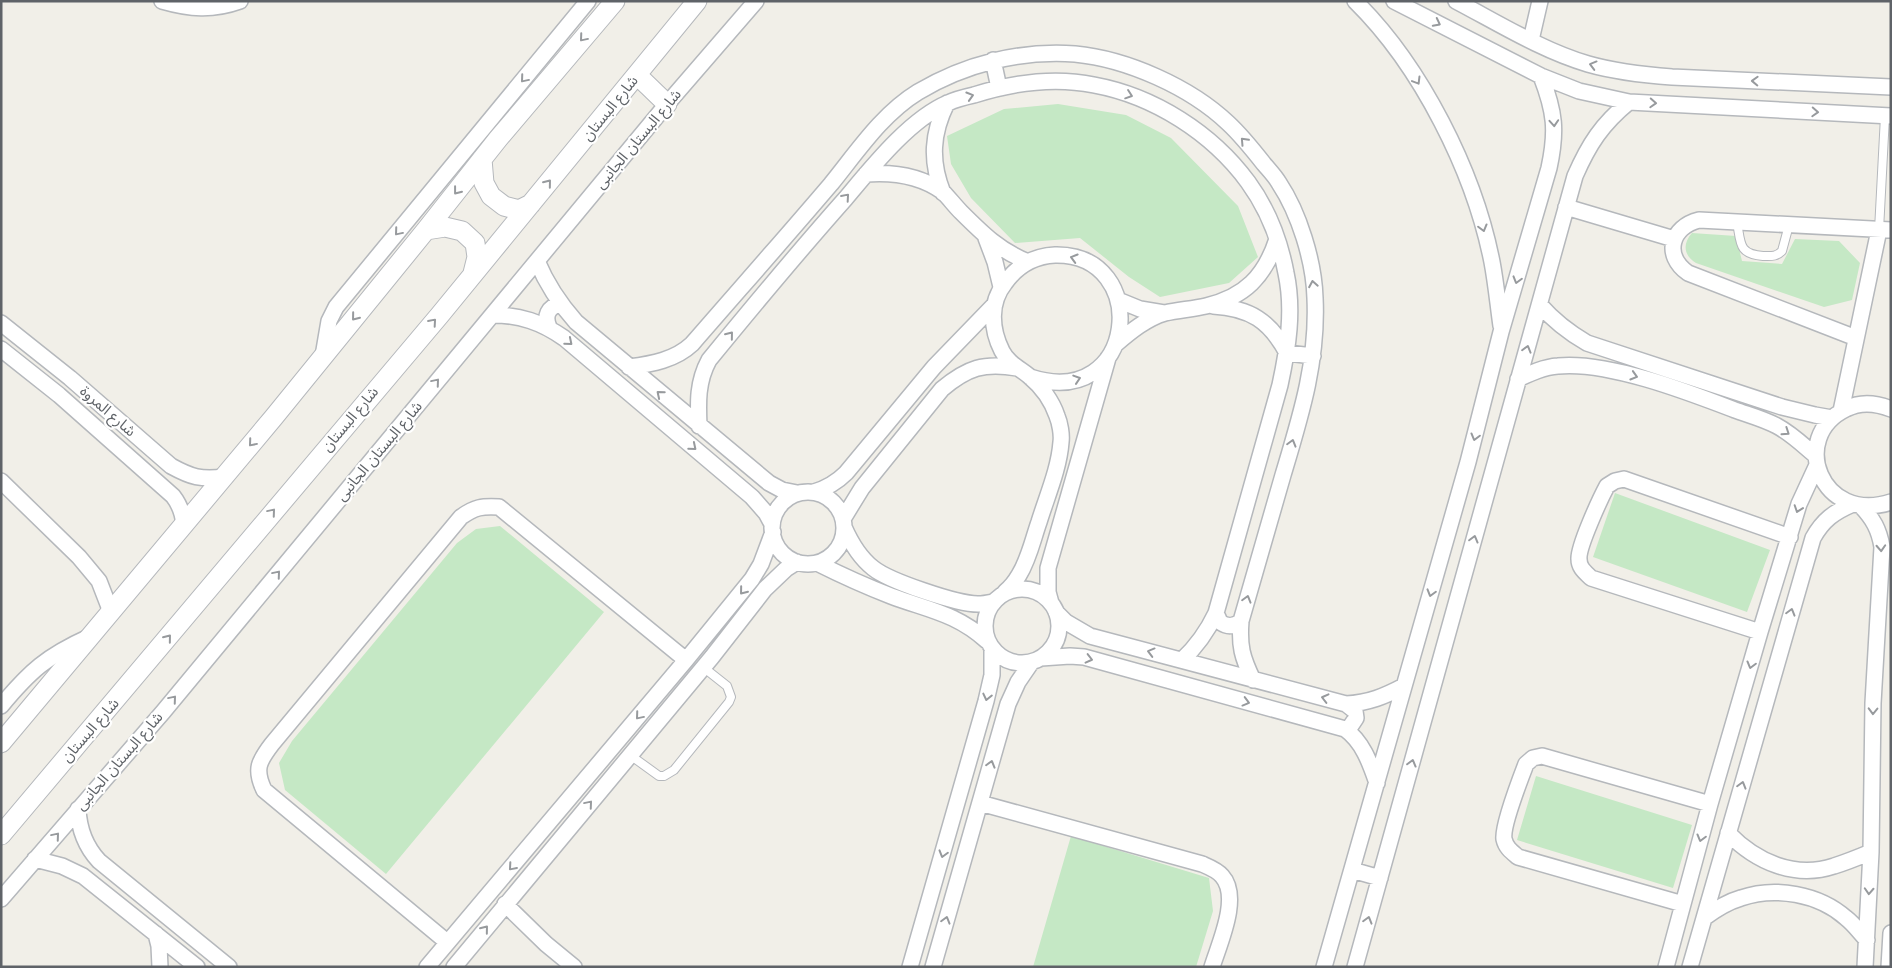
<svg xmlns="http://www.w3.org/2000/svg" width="1892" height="968" viewBox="0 0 1892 968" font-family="'Fira Sans','Noto Sans Arabic',sans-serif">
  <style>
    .green { fill: #c5e8c5 }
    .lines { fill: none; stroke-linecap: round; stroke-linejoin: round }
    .service-casing { stroke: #b5b8bc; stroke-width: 10 }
    .minor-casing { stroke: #b5b8bc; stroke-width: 18 }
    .tertiary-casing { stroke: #b5b8bc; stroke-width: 21 }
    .service { stroke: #fff; stroke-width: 8 }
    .minor { stroke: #fff; stroke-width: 15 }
    .tertiary { stroke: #fff; stroke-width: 19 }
    .oneway { stroke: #979a9d }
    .labels { text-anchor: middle; stroke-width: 4.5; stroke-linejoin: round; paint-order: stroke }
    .street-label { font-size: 15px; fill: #5f6368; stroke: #fff }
  </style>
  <rect width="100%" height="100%" fill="#f1efe8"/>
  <!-- green -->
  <path class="green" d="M1058 104 1126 115 1171 138 1238 206 1258 257 1229 283 1160 297 1129 277 1080 238 1015 243 971 198 951 164 947 136 1004 109Z
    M1692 233 1736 236 1742 261 1782 264 1795 239 1839 241 1860 263 1852 300 1824 307 1696 263C1684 256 1682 244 1692 233Z
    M1615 493 1770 550 1747 612 1593 557Z
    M500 526 604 612 386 874 285 790 279 763 292 741 457 543 476 529Z
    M1536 776 1692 825 1673 888 1517 840Z
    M1071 836 1209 878 1213 911 1196 967H1033Z"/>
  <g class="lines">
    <defs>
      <path id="service" d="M1737 222C1741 243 1738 254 1763 256 1771 256 1776 257 1782 251L1789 225
        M1879 230 1885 116
        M630 755 659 776H664L674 770 729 702 731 697 727 686 703 667"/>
      <path id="minor" d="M162 1C190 9 212 11 240 1
        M1355 1C1421 66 1474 171 1492 262 1496 283 1498 305 1501 326
        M1394 1 1541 76 1579 91 1629 102 1891 116
        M1456 1C1498 23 1543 51 1588 64 1616 72 1644 75 1672 77L1891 87
        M1531 40 1540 1
        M993 60 999 88
        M866 174C892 172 921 176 943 192 949 198 955 206 961 212 983 234 999 250 1028 262
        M943 193C930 161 932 133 947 103
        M1566 207 1674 239
        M986 238 995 262 1001 287
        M537 261C547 285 559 303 576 322L769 483 782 490 797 493
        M1118 300 1140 309 1164 313
        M1540 305C1554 321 1568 332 1587 343L1782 407 1815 415 1832 418
        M1213 306C1250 308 1270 321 1287 353L1313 356
        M493 315C520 315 541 322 564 338L752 497 766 513 772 524
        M1 323 70 378 171 466C191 477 201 480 224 477
        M549 327C544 316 548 307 560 304
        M1856 338 1688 273C1663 255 1671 227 1699 220L1891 230
        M1116 344C1130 332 1147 318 1165 313 1178 310 1193 309 1206 306 1245 297 1265 276 1277 239
        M1 349 59 395 173 496C180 505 183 513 184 525
        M323 356 329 321 336 307 588 1
        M629 367C652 364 675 360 692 344 738 291 785 238 831 184 857 152 882 114 918 92 965 64 1020 50 1075 54 1127 59 1190 87 1228 123 1241 135 1253 150 1264 164 1269 170 1275 176 1279 183 1299 213 1314 261 1315 298 1318 361 1301 415 1283 475 1269 524 1255 573 1241 621 1239 646 1242 657 1253 680
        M1518 379C1531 373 1544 367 1558 366 1608 361 1688 392 1735 410 1749 415 1764 419 1777 426 1792 434 1804 446 1816 456
        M1891 409C1876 403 1861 401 1846 409 1788 437 1821 525 1891 502
        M1841 411 1879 230
        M699 426C698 403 697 382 709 360 754 305 799 251 846 198 872 167 910 119 948 103 956 99 965 97 974 95 1012 83 1055 77 1094 85 1154 96 1212 133 1248 182 1267 208 1280 241 1286 273 1294 310 1288 348 1280 385L1216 613C1207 632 1197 646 1182 660
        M1 481 79 557 99 581 111 612
        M814 492C827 488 836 483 846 473L934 367 995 304
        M772 528a36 36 0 1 1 72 0a36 36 0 1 1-72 0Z
        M1861 506C1873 519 1879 529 1882 547L1873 703 1871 852 1865 967
        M843 519 862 488 942 389C967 368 984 362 1017 368
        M844 527C851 543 859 557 873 568 889 581 957 604 978 604 983 604 988 603 993 602
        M817 563C841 575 865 586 891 596 928 610 956 613 987 641
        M985 626a37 37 0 1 1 74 0a37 37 0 1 1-74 0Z
        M1005 592C1011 587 1015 582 1019 575 1029 559 1033 539 1039 522 1047 496 1059 469 1061 442 1062 435 1060 423 1057 416 1052 401 1041 386 1029 376 1019 368 1008 363 1002 351 991 329 989 303 1005 283 1017 266 1034 256 1055 255 1152 253 1138 412 1030 377
        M1051 603 1048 592V568L1108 358
        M1056 612 1066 622 1090 636 1346 704C1369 703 1385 696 1404 686
        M1216 613 1220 622C1227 627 1234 627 1241 621
        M1760 632 1591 578C1585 572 1579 568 1579 559 1578 547 1600 499 1607 486L1615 481 1624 479 1790 537
        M1041 658 1070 656 1084 657 1345 729C1363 742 1370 763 1377 783
        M1 706C30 671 47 656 89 637
        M1345 729 1350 727 1356 718 1355 711 1346 704
        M980 803 1202 864C1209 867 1217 870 1222 876 1241 897 1219 944 1212 967
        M78 809C79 830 85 846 99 861L229 967
        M1728 833C1756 862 1795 879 1834 866 1847 862 1859 857 1871 852
        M35 859 62 866 83 876 197 967
        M1352 870 1380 878
        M1 899 163 712 667 104 756 1
        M505 904 546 944 574 967
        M1683 904 1518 857C1512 852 1506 848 1504 839 1502 827 1521 777 1526 764L1533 758 1542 756 1710 804
        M1704 918C1716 909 1727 902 1741 898 1775 886 1819 894 1846 918 1854 924 1860 933 1867 940
        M156 934 159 946 160 967
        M447 942 264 790C254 769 259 761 272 744L461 517C475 507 482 506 499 507L686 660
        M427 967 686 660 752 579 761 564 773 532
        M454 967 712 657 765 589 786 569 797 562
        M910 967 986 701 992 675V649
        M933 967 1008 704 1018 682 1031 663
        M1324 967 1468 462 1501 332 1549 168C1557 131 1555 112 1541 76
        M1355 967 1575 176C1589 144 1602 124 1629 102
        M1666 967 1710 804 1760 632 1799 504 1817 465
        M1690 967 1813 538C1823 520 1834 512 1853 504
        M1889 967 1891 933"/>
      <path id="tertiary" d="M637 75 667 104
        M482 159 484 183 491 196 504 206 519 210 531 204
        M426 230 445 227 462 231 475 243 477 257 473 273
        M1 743 274 417 426 230 498 139 615 1
        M1 835 439 316 697 1"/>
    </defs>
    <!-- service casing -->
    <use href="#service" class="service-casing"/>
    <!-- minor casing -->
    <use href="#minor" class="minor-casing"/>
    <!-- tertiary casing -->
    <use href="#tertiary" class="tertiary-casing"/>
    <!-- service -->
    <use href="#service" class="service"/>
    <!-- minor -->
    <use href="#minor" class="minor"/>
    <!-- tertiary -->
    <use href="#tertiary" class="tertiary"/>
  </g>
  <!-- one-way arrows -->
  <defs><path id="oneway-chevron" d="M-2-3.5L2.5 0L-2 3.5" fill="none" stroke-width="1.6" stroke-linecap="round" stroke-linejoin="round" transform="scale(1.25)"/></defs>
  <g class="oneway">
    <use href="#oneway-chevron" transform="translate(1437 23) rotate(27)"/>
    <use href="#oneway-chevron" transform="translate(583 38) rotate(130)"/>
    <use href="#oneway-chevron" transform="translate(1593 65) rotate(-165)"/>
    <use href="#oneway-chevron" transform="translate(524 79) rotate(130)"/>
    <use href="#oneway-chevron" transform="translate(1417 81) rotate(59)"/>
    <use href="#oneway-chevron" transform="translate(1755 81) rotate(-178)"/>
    <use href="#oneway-chevron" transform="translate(1129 95) rotate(19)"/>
    <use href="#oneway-chevron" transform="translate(970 96) rotate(-17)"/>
    <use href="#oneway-chevron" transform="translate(1653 103) rotate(3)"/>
    <use href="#oneway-chevron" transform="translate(1815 112) rotate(3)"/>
    <use href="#oneway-chevron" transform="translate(1554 123) rotate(86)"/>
    <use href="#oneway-chevron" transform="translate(1244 141) rotate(-133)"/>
    <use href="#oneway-chevron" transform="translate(548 183) rotate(-51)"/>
    <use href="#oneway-chevron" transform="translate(457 191) rotate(128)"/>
    <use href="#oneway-chevron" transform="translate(846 197) rotate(-49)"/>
    <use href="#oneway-chevron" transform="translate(1483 228) rotate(75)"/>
    <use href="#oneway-chevron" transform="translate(398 232) rotate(130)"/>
    <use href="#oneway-chevron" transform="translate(1074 258) rotate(-164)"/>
    <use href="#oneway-chevron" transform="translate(1517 280) rotate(106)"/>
    <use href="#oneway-chevron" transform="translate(1313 284) rotate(-100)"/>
    <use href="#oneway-chevron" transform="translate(355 317) rotate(129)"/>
    <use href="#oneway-chevron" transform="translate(433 322) rotate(-49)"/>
    <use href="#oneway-chevron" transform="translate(730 335) rotate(-51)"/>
    <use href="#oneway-chevron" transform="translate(569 342) rotate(40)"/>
    <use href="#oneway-chevron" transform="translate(1527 349) rotate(-74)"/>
    <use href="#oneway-chevron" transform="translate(1634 376) rotate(17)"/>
    <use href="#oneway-chevron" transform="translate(1077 379) rotate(-18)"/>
    <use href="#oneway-chevron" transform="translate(436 382) rotate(-50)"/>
    <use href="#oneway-chevron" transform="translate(660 394) rotate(-140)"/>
    <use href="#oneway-chevron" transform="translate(1786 432) rotate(34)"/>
    <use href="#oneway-chevron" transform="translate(1475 437) rotate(105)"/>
    <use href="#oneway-chevron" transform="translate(252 443) rotate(130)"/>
    <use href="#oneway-chevron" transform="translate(1292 443) rotate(-74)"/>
    <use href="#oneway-chevron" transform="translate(693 447) rotate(40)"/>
    <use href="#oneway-chevron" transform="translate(1798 509) rotate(109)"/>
    <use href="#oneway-chevron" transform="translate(272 512) rotate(-50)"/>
    <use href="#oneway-chevron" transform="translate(1474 539) rotate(-75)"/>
    <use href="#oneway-chevron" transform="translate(1881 548) rotate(87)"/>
    <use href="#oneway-chevron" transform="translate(277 574) rotate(-50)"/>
    <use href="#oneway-chevron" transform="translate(743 591) rotate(129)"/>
    <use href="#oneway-chevron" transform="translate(1431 593) rotate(106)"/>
    <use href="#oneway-chevron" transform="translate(1247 599) rotate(-74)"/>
    <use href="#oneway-chevron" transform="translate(1791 612) rotate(-74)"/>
    <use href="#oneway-chevron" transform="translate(168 638) rotate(-51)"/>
    <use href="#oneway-chevron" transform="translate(1151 652) rotate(-165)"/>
    <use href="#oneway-chevron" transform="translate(1089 659) rotate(14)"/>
    <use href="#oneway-chevron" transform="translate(1751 665) rotate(105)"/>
    <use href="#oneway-chevron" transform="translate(987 697) rotate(103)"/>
    <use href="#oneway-chevron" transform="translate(1325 698) rotate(-166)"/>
    <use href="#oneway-chevron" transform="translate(173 699) rotate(-50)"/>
    <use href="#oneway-chevron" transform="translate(1246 702) rotate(15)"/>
    <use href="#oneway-chevron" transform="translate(1873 711) rotate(91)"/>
    <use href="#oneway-chevron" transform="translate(639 716) rotate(130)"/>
    <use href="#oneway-chevron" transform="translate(1412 763) rotate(-75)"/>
    <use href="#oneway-chevron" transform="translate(991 764) rotate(-74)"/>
    <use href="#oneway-chevron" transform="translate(1742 785) rotate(-74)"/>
    <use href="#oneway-chevron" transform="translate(589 804) rotate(-50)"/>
    <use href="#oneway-chevron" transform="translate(56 836) rotate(-50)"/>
    <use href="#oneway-chevron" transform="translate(1701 838) rotate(105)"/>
    <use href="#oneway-chevron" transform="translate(943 854) rotate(106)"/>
    <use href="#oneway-chevron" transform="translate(512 867) rotate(131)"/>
    <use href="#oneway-chevron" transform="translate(1869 891) rotate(93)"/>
    <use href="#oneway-chevron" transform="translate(946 920) rotate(-74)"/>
    <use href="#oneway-chevron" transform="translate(1368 920) rotate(-74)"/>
    <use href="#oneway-chevron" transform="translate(485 929) rotate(-51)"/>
  </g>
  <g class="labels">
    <!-- street labels -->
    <g class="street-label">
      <text transform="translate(610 108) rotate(-51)" y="5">شارع البستان</text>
      <text transform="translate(638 139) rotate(-50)" y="5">شارع البستان الجانبى</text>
      <text transform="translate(108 411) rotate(41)" y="5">شارع المروة</text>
      <text transform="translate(350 419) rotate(-50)" y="5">شارع البستان</text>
      <text transform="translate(379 451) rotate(-50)" y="5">شارع البستان الجانبى</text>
      <text transform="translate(90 730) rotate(-49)" y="5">شارع البستان</text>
      <text transform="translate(119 761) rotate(-49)" y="5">شارع البستان الجانبى</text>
    </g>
  </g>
  <!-- border -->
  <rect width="1892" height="968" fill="none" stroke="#5f6368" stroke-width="5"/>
</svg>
